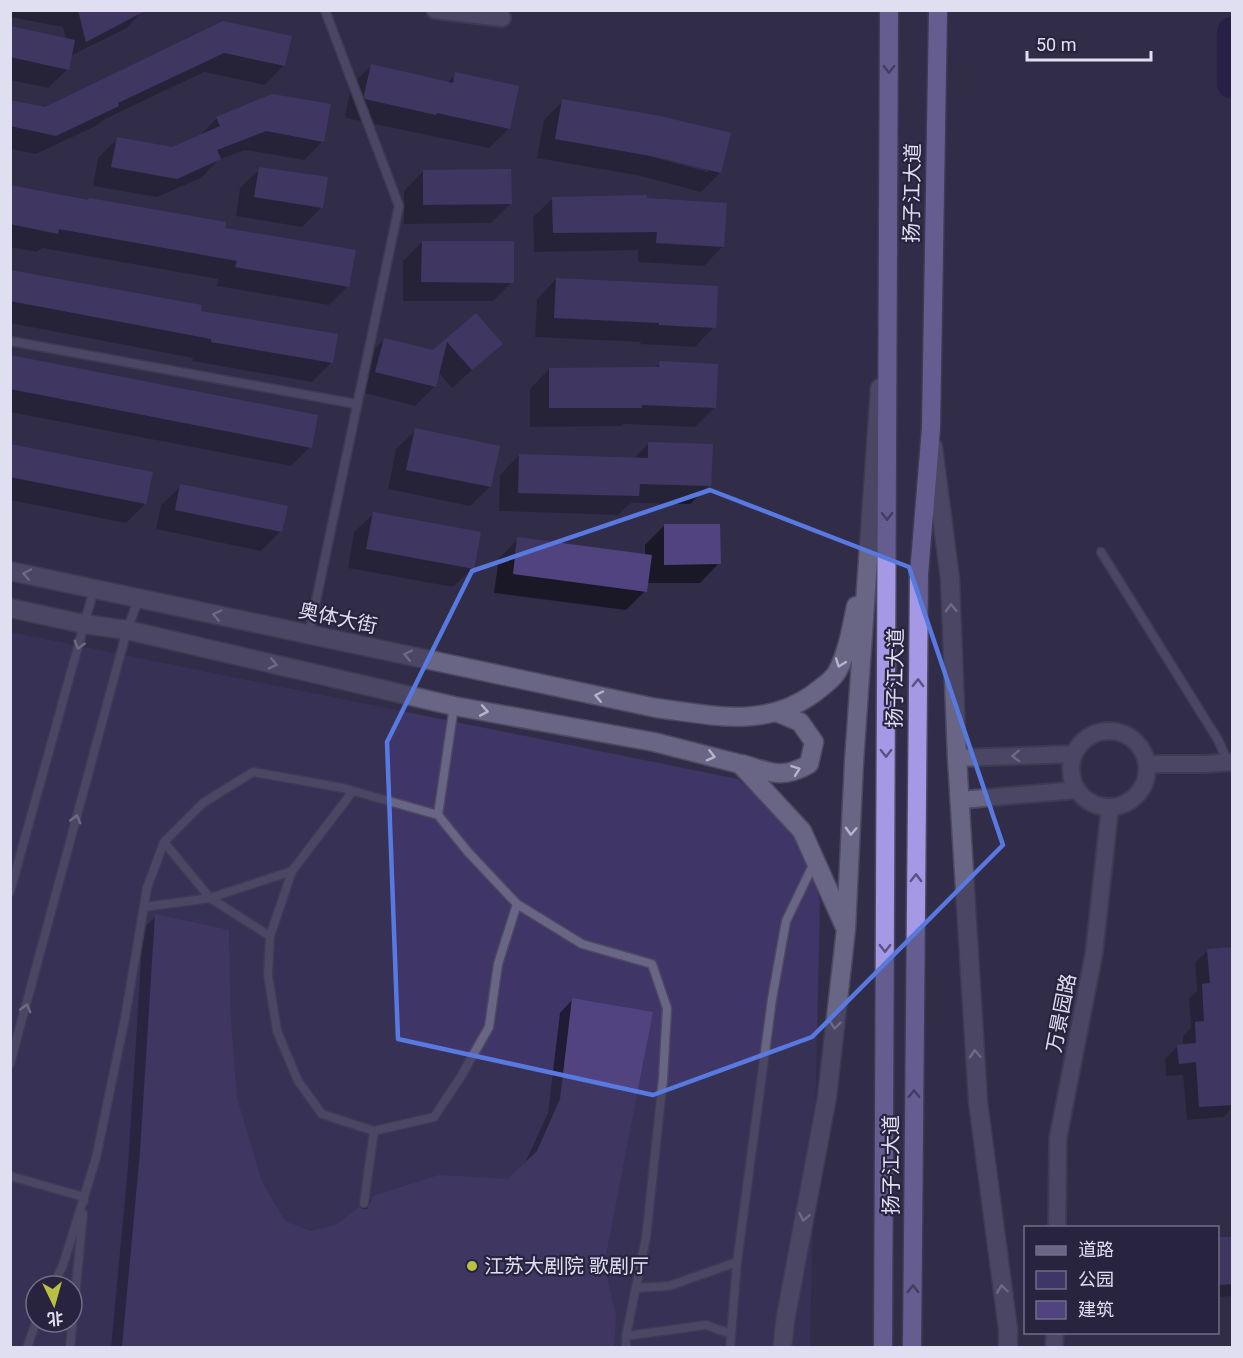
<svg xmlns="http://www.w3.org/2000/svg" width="1243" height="1358" viewBox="0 0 1243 1358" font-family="Roboto,'Noto Sans SC',sans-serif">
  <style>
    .green { fill: #3f3566; fill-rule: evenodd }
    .shadow { fill: #0007; fill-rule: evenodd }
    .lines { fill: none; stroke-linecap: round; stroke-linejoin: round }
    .river { stroke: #211048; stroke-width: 30 }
    .building { fill: #50437f }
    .lane-casing { stroke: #4d4961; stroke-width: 11 }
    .street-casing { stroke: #4d4961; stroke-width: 20 }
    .secondary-casing { stroke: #4d4961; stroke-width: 21 }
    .highway-casing { stroke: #4d4961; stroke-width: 21 }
    .lane { stroke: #696584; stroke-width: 8 }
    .street { stroke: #696584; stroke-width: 16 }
    .secondary { stroke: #696584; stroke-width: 18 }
    .highway { stroke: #a598e4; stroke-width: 18 }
    .oneway { stroke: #5a5280 }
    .oneway2 { stroke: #b6b4cb }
    .marked { fill: none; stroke: #5879e0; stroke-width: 4.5; stroke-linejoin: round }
    .poi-dot { fill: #bbc044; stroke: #28233e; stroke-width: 2 }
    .labels { text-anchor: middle; stroke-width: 4.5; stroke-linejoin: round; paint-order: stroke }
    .street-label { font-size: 20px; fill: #e0def1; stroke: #28233e }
    .poi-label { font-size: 20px; fill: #e0def1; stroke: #28233e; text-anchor: start }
  </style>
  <rect width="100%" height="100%" fill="#312d49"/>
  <!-- green -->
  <path class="green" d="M10 632 738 779C760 799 784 819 799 844 809 861 815 882 820 901L810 1347H11ZM36 1286H72V1322H36Z"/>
  <!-- shadow -->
  <path class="shadow" d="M10 10H143L127 28 70 56 68 69 48 88 10 80V28L66 39 63 27 10 17Z
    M223 23 284 65 265 85 204 72 105 119 98 125 36 154 10 149V102L45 109Z
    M372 65 447 83 456 74 509 129 489 148 346 118 345 115 352 84Z
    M563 101 720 173 701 192 636 175 537 158 544 120ZM649 153 708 168V172L649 156Z
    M217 118 323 141 304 160 245 150 218 160 201 178 157 197 93 186 98 158 117 139 173 149 197 138Z
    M260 169 322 207 302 227 236 216 240 188Z
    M423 171 510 204 491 223 404 224V191Z
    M10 187 223 229 348 286 329 305 217 286 218 279 42 248 37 252 10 247Z
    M553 198 646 199 723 246 704 266 638 262V250L534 252 533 217Z
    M422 242 512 282 493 301H403V261Z
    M10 271 200 312 336 335 331 363 312 382 192 361 193 358 10 323Z
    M556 279 714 327 695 347 640 344 641 342 535 337 537 299Z
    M475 315 501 344 452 388 438 372 435 386 415 406 357 391 365 358 385 339 434 351Z
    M10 357 310 447 291 466 10 412Z
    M660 363 714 408 695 427 624 424 621 426 530 427V389L549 369H654Z
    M416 430 490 487 470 506 388 489 396 449Z
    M649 443 710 485 690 504 631 503 618 515 499 511 500 475 519 455 633 459Z
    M10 445 145 504 126 523 10 500Z
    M181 486 281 531 261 551 156 529 161 505Z
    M374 513 473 568 453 587 348 568 354 532Z
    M664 526 719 563 700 583H646L645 591 626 610 494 593 499 558 518 539 645 555V545Z
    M156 916 229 1009 235 1098 261 1183 284 1223 310 1233 337 1227 361 1209 374 1197 509 1181 524 1165 548 1113 560 1013 572 1000 603 1265 614 1316 613 1348H111L128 1166 143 929Z
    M1232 947V1108L1224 1117 1187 1120 1183 1075 1166 1076 1165 1059 1178 1046H1183V1036L1191 1028 1189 998 1197 991 1195 963 1208 950Z
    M1232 1238V1296L1218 1297V1239Z"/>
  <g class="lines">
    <!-- river -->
    <path class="river" d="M1232 32V84"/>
  </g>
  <!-- building -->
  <path class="building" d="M78 10H147L86 42Z
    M223 21 292 36 285 66 224 53 118 103 119 106 56 136 10 126V100L45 107Z
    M10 26 75 40 69 70 10 57Z
    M371 64 453 83 455 72 519 86 510 129 437 113 436 115 365 99 364 95Z
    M272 94 331 104 324 142 266 131 217 150 221 159 177 179 111 167 117 137 172 147 220 126 216 117Z
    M562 99 660 116 731 133 721 173 656 157 555 139Z
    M259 167 328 177 323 208 254 197Z
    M511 169 512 204 423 205V170Z
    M10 185 88 200 89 198 226 222 225 228 356 250 349 287 235 267 237 261 59 229 58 234 10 224Z
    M647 195V198L727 203 724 247 656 243 657 232 553 233 552 197Z
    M422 241H514V283L421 282Z
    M10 270 202 305 201 311 338 334 333 363 211 342V339L10 301Z
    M556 278 718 286 716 328 659 325V323L554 318Z
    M476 313 503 344 472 370 447 342 436 387 375 372 384 338 433 350Z
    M10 355 318 415 312 448 10 389Z
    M659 361 718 364 716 408 642 405V408H549V368L659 367Z
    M415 428 500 446 491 487 406 470Z
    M648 442 713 444 711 486 640 484 639 496 518 493 519 454 648 458Z
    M10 444 153 472 146 504 10 477Z
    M180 484 288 506 282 532 175 510Z
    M373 512 481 532 474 569 366 549Z
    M664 524H720L721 564 664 565Z
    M517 537 652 555 647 592 513 574Z
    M155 914 229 930 230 1009 237 1098 262 1182 285 1221 310 1231 336 1225 359 1207 363 1209H367L373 1196 439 1175 508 1179 537 1151 560 1099 572 998 653 1012 604 1265 616 1316 614 1347H122L140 1152Z
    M1233 947V1105L1199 1107 1196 1062 1179 1064 1177 1045 1196 1043 1195 1022 1204 1021 1202 984 1210 983 1207 949Z
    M1218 1237H1233V1284L1218 1285Z"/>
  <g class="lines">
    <defs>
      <path id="lane" d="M10 341 356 404
        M1101 552 1218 740 1228 762
        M309 634 399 206 325 10
        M353 791 292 871 270 936 268 975 277 1031 298 1081 322 1114 374 1131 434 1117 460 1078 489 1027 498 964 517 904
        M438 815 454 706
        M164 842 210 898 270 936
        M10 892 94 589
        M144 907 210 898 292 871
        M10 1064 127 630 139 598
        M10 1176 84 1197V1201
        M364 1203 374 1131
        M53 1286 63 1265 96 1158 125 1018 147 888 164 842 203 803 253 772 343 788 438 815 468 852 517 904 582 944 652 964 667 1008 663 1079 646 1238 626 1336V1348
        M636 1288 669 1286 737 1262
        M626 1336 706 1325 731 1334
        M27 1348 36 1322
        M70 1348 83 1214
        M730 1348 737 1262 772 999 786 921 815 861"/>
      <path id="street" d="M435 10 502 18
        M1071 769a38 38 0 1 1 76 0a38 38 0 1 1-76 0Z
        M957 758 1074 754
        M1147 764H1205L1232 762
        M961 800 1077 790
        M1057 1228 1058 1138 1094 953 1110 807
        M1054 1348 1055 1332"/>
      <path id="secondary" d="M933 447 950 579 957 758 978 1102 1008 1329V1348
        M10 571 656 708C711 715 764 729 813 694 820 688 832 681 837 672 847 654 852 626 856 606
        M10 608 84 624 127 630 454 706 654 742 740 764 802 831 844 925
        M742 764C770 772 782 780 809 764L814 742 800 722 776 712
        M782 1348 786 1316 827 1097 846 929 854 762 880 388"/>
      <path id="highway" d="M883 1348 889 10
        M912 1348 919 574 931 428 938 10"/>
    </defs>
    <!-- lane casing -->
    <use href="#lane" class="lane-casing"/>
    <!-- street casing -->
    <use href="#street" class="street-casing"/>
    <!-- secondary casing -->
    <use href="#secondary" class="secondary-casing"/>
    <!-- highway casing -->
    <use href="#highway" class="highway-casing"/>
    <!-- lane -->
    <use href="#lane" class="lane"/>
    <!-- street -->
    <use href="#street" class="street"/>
    <!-- secondary -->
    <use href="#secondary" class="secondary"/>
    <!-- highway -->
    <use href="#highway" class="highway"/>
  </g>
  <!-- one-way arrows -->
  <defs><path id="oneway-chevron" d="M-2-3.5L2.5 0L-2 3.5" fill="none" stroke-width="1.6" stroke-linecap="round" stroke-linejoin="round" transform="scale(1.5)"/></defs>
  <g class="oneway">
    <use href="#oneway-chevron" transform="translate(889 69) rotate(90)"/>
    <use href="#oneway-chevron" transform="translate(887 516) rotate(90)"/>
    <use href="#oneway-chevron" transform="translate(918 683) rotate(-89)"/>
    <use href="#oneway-chevron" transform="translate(886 753) rotate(90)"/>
    <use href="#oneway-chevron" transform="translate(916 878) rotate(-89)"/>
    <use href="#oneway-chevron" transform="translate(885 948) rotate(90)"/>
    <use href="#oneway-chevron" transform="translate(914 1094) rotate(-90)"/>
    <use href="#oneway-chevron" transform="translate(913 1289) rotate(-89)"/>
  </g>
  <g class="oneway2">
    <use href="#oneway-chevron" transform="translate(27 574) rotate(-168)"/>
    <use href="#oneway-chevron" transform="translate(951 608) rotate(-92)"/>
    <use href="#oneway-chevron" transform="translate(217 615) rotate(-168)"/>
    <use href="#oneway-chevron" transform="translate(79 645) rotate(106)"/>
    <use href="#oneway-chevron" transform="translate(408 655) rotate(-168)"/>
    <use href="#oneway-chevron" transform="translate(840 663) rotate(110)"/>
    <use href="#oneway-chevron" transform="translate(273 664) rotate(13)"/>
    <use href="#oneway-chevron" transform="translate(599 696) rotate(-168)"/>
    <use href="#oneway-chevron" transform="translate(484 711) rotate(10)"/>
    <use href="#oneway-chevron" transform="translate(711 756) rotate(14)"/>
    <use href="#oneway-chevron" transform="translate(1016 756) rotate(178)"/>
    <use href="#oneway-chevron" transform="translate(796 770) rotate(-20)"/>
    <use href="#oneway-chevron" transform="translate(76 819) rotate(-75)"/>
    <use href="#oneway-chevron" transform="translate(851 831) rotate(93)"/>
    <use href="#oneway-chevron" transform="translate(26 1008) rotate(-75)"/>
    <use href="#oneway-chevron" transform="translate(835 1025) rotate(97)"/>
    <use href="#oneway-chevron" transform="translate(975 1054) rotate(-93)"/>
    <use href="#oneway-chevron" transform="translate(804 1217) rotate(101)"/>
    <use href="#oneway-chevron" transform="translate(1002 1289) rotate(-98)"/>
  </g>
  <!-- marked area -->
  <path d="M0 0H1243V1358H0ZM710 490 909 567 1003 845 812 1037 653 1095 398 1039 387 742 472 571Z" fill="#312d49" fill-opacity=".55" fill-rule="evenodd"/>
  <path class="marked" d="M710 490 909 567 1003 845 812 1037 653 1095 398 1039 387 742 472 571Z"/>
  <!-- markers -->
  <circle class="poi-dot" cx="472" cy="1266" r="6"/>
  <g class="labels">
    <!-- street labels -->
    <g class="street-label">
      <text transform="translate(912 193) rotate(-89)" y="7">扬子江大道</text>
      <text transform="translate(338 618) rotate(12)" y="7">奥体大街</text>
      <text transform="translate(895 678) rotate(-89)" y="7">扬子江大道</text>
      <text transform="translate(1061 1013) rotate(-79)" y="7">万景园路</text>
      <text transform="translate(891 1165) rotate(-90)" y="7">扬子江大道</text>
    </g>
    <!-- poi labels -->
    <g class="poi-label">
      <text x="484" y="1273">江苏大剧院 歌剧厅</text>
    </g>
  </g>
  <!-- border -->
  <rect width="1243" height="1358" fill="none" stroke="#e0def1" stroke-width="24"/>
  <!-- legend -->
  <rect x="1024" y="1226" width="195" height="108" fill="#28233e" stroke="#726e86" stroke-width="1.5"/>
  <rect x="1036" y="1246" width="30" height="9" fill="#696584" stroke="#726e86" stroke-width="1.5"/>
  <text x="1078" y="1256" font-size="18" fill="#e0def1">道路</text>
  <rect x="1036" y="1271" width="30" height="18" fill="#3f3566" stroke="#726e86" stroke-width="1.5"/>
  <text x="1078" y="1286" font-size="18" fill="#e0def1">公园</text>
  <rect x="1036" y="1301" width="30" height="18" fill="#50437f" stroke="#726e86" stroke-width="1.5"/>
  <text x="1078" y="1316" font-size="18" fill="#e0def1">建筑</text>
  <!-- north arrow -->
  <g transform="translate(54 1304) rotate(175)"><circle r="28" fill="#28233e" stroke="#726e86" stroke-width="1.5"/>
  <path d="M0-4.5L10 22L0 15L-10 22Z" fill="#bbc044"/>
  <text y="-9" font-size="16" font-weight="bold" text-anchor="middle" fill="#e0def1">北</text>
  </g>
  <!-- scale -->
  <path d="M1027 51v9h124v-9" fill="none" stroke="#e0def1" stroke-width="3"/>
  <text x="1036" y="51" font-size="18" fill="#e0def1" stroke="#28233e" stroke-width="4.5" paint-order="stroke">50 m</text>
</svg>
